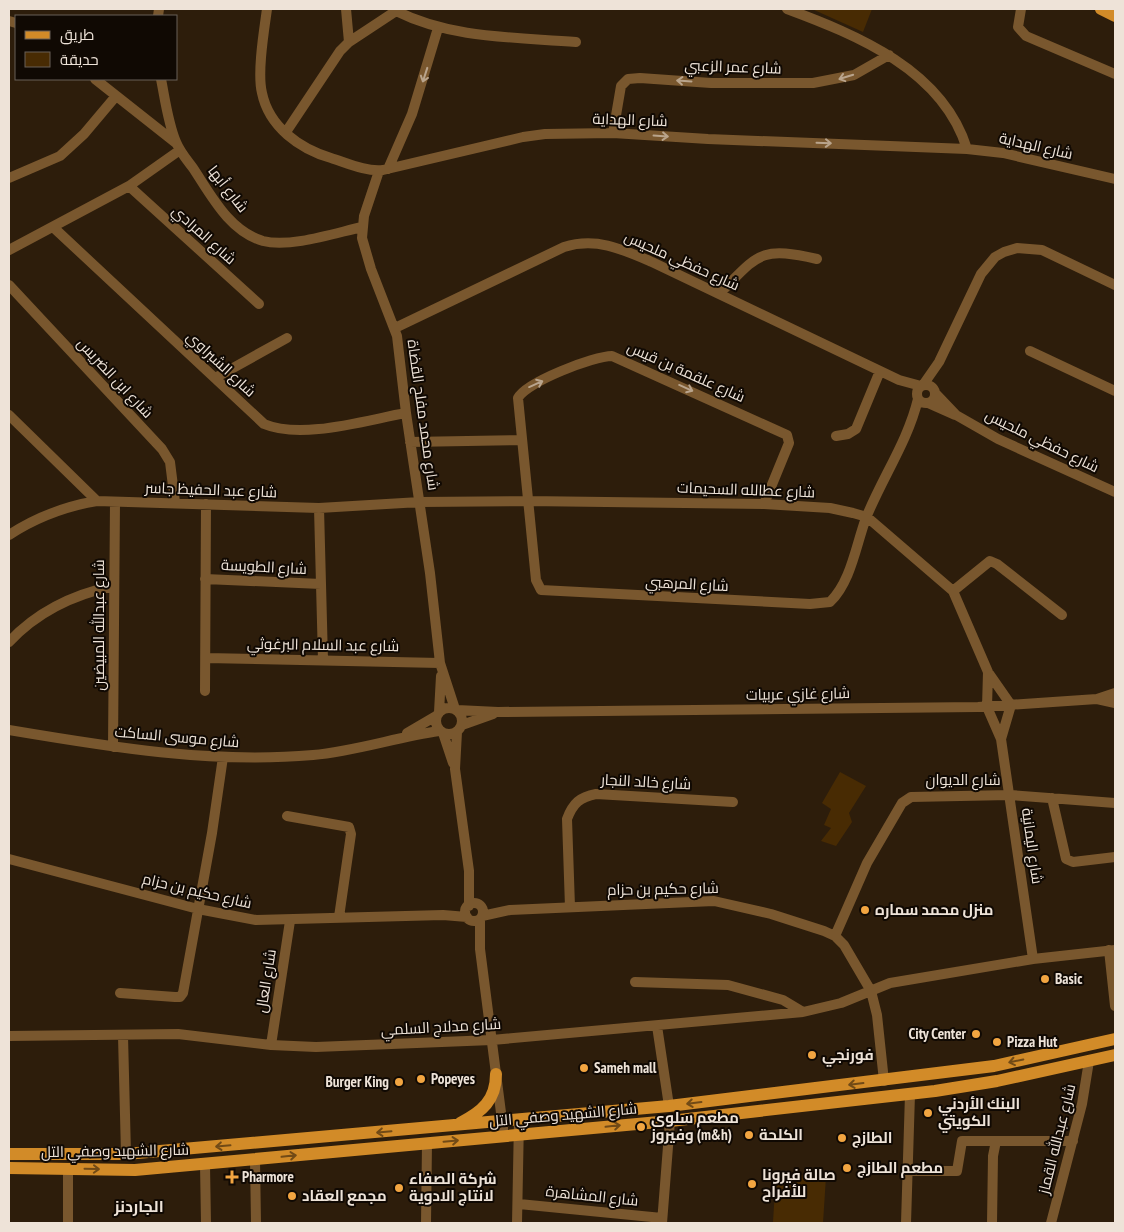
<svg xmlns="http://www.w3.org/2000/svg" width="1124" height="1232" viewBox="0 0 1124 1232" font-family="'PT Sans Narrow',Cairo,sans-serif">
  <style>
    .green { fill: #482b03 }
    .lines { fill: none; stroke-linecap: round; stroke-linejoin: round }
    .minor { stroke: #79572e; stroke-width: 10 }
    .major { stroke: #d28b28; stroke-width: 12 }
    .oneway { stroke: #b9a48c }
    .oneway2 { stroke: #714a16 }
    .poi-dot { fill: #f2a541; stroke: #100903; stroke-width: 2 }
    .labels { text-anchor: middle; stroke-width: 4; stroke-linejoin: round; paint-order: stroke }
    .street-label { font-size: 15px; fill: #eee3d8; stroke: #100903 }
    .poi-label { font-size: 15px; font-weight: bold; fill: #eee3d8; stroke: #100903; text-anchor: start }
    .neighbourhood-label { font-size: 16px; font-weight: bold; fill: #eee3d8; stroke: #100903 }
  </style>
  <rect width="100%" height="100%" fill="#2d1d0b"/>
  <!-- green -->
  <path class="green" d="M812 9H872L863 32Z
    M840 772 866 786 849 813 852 822 836 846 821 841 831 828 824 825 831 809 822 803Z
    M776 1173 826 1177 823 1223 773 1222Z"/>
  <g class="lines">
    <!-- minor -->
    <path class="minor" d="M267 9C264 31 257 73 262 93 269 127 300 149 331 158 347 163 366 172 383 170L523 137 545 134 613 133 708 139 967 149 1003 153 1115 179
      M346 9 349 42
      M787 9C857 35 943 70 967 149
      M1021 9 1018 27 1026 36 1115 74
      M396 11C452 39 515 37 576 42
      M158 16 159 9
      M9 21 16 23
      M95 79 176 143
      M161 79C165 99 168 123 176 142 180 152 187 160 193 168 211 195 229 231 263 241 290 248 335 233 362 227
      M286 132 340 51 349 42 399 9
      M613 133 621 86 628 79 640 78 711 83H813L854 75 889 55
      M388 169 412 114 438 28
      M379 171 364 216 362 238 371 269 397 336 406 413 430 573 440 663 455 709
      M9 178 60 156 84 134 116 96
      M129 186 259 304
      M53 227 264 424C302 440 366 420 406 413
      M9 250 129 186 180 150
      M9 285 162 449 170 462 175 502
      M719 294C759 254 759 246 817 259
      M395 328 564 247C596 237 622 249 652 262L899 380 921 386
      M1030 351 1115 391
      M215 378 287 338
      M917 394a9 9 0 1 1 18 0a9 9 0 1 1-18 0Z
      M923 385 939 362 981 274 995 257 1004 252 1017 248 1042 250 1115 285
      M935 393 956 415 998 439 1115 492
      M928 403 955 415
      M9 415 97 501
      M836 436 848 434 856 429 880 371
      M410 442 521 440
      M764 504 789 443 787 435 612 356C594 356 526 382 518 398L536 580 541 590 810 604 830 602C851 582 856 545 866 518 882 478 908 441 918 399
      M319 508 323 660
      M9 535C35 518 67 506 97 501L319 508 420 502 527 501 764 504 830 508 853 513 867 517 953 591 988 672 1011 705 1001 739
      M205 579 321 584
      M953 591 990 561 997 564 1062 615
      M9 642C37 612 75 594 114 586
      M206 658 440 663
      M988 672 987 707 1001 739 1033 959
      M205 691 206 504
      M1097 699 1115 703
      M436 721a13 13 0 1 1 26 0a13 13 0 1 1-26 0Z
      M457 710 498 712 978 707 1097 699 1115 693
      M439 712 441 676
      M462 725 493 714
      M9 730C110 747 211 764 313 755 356 751 397 737 439 731
      M457 732 455 769 469 871V906
      M407 733 436 716
      M443 733 453 763
      M113 747 115 502
      M1052 798 1066 859 1073 862 1115 857
      M287 816 349 827 351 834 339 917
      M9 859 198 909 256 920 443 915 467 917
      M465 912a9 9 0 1 1 18 0a9 9 0 1 1-18 0Z
      M570 907 567 819C573 803 580 797 596 794L733 802
      M482 916 510 910 714 901 771 914 824 931 835 936 844 945 871 991 877 1015 884 1081
      M480 919V949L504 1136
      M835 936 867 863 902 803 911 797 1010 795 1115 803
      M1109 950 1115 1006
      M635 982 728 985 783 1000 803 1012
      M120 993 175 997H180L183 993 212 833 223 757
      M657 1026 669 1106
      M9 1036 178 1034 271 1045 316 1047 492 1040 803 1012 841 1003 890 983 1033 959 1115 950
      M123 1036 126 1154
      M271 1045 290 921
      M255 1160 256 1223
      M205 1165 206 1223
      M908 1171H957L962 1141H996
      M519 1204 662 1218
      M68 1223V1169
      M426 1223 427 1143
      M517 1223 519 1120
      M662 1223 670 1121
      M906 1223 910 1094
      M992 1223 993 1156 996 1141H1073
      M1051 1223 1082 1104 1089 1061"/>
    <!-- major -->
    <path class="major" d="M1101 9 1115 16
      M460 1123C482 1112 496 1100 496 1074
      M9 1154H126L669 1106 994 1066 1115 1039
      M9 1168 135 1170 670 1121 935 1091 997 1081 1115 1055"/>
  </g>
  <!-- one-way arrows -->
  <defs><path id="oneway-shaft" d="M-6 0H5M1.5-3L5.5 0L1.5 3" fill="none" stroke-width="1.6" stroke-linecap="round" stroke-linejoin="round" transform="scale(1.25)"/></defs>
  <g class="oneway">
    <use href="#oneway-shaft" transform="translate(425 75) rotate(108)"/>
    <use href="#oneway-shaft" transform="translate(846 77) rotate(163)"/>
    <use href="#oneway-shaft" transform="translate(684 81) rotate(-176)"/>
    <use href="#oneway-shaft" transform="translate(661 136) rotate(4)"/>
    <use href="#oneway-shaft" transform="translate(824 143) rotate(2)"/>
    <use href="#oneway-shaft" transform="translate(536 384) rotate(-24)"/>
    <use href="#oneway-shaft" transform="translate(686 388) rotate(24)"/>
  </g>
  <g class="oneway2">
    <use href="#oneway-shaft" transform="translate(1016 1061) rotate(168)"/>
    <use href="#oneway-shaft" transform="translate(856 1084) rotate(173)"/>
    <use href="#oneway-shaft" transform="translate(694 1103) rotate(173)"/>
    <use href="#oneway-shaft" transform="translate(613 1126) rotate(-6)"/>
    <use href="#oneway-shaft" transform="translate(384 1132) rotate(175)"/>
    <use href="#oneway-shaft" transform="translate(451 1141) rotate(-5)"/>
    <use href="#oneway-shaft" transform="translate(223 1146) rotate(175)"/>
    <use href="#oneway-shaft" transform="translate(289 1156) rotate(-6)"/>
    <use href="#oneway-shaft" transform="translate(92 1169) rotate(1)"/>
  </g>
  <!-- markers -->
  <g class="poi-dot">
    <circle cx="865" cy="910" r="5"/>
    <circle cx="1045" cy="979" r="5"/>
    <circle cx="976" cy="1034" r="5"/>
    <circle cx="997" cy="1042" r="5"/>
    <circle cx="812" cy="1055" r="5"/>
    <circle cx="584" cy="1068" r="5"/>
    <circle cx="421" cy="1079" r="5"/>
    <circle cx="399" cy="1082" r="5"/>
    <circle cx="928" cy="1113" r="5"/>
    <circle cx="641" cy="1127" r="5"/>
    <circle cx="749" cy="1135" r="5"/>
    <circle cx="842" cy="1138" r="5"/>
    <circle cx="847" cy="1168" r="5"/>
    <path d="M229.5 1169.5h5v5h5v5h-5v5h-5v-5h-5v-5h5z"/>
    <circle cx="752" cy="1184" r="5"/>
    <circle cx="399" cy="1188" r="5"/>
    <circle cx="292" cy="1196" r="5"/>
  </g>
  <g class="labels">
    <!-- street labels -->
    <g class="street-label">
      <text transform="translate(733 67) rotate(2)" y="5">شارع عمر الزعبي</text>
      <text transform="translate(630 120) rotate(2)" y="5">شارع الهداية</text>
      <text transform="translate(1036 146) rotate(13)" y="5">شارع الهداية</text>
      <text transform="translate(228 189) rotate(52)" y="5">شارع أبها</text>
      <text transform="translate(204 235) rotate(42)" y="5">شارع المرادي</text>
      <text transform="translate(682 261) rotate(24)" y="5">شارع حفظي ملحيس</text>
      <text transform="translate(221 364) rotate(43)" y="5">شارع الشبراوي</text>
      <text transform="translate(686 372) rotate(24)" y="5">شارع علقمة بن قيس</text>
      <text transform="translate(115 378) rotate(47)" y="5">شارع ابن الضريس</text>
      <text transform="translate(423 415) rotate(82)" y="5">شارع محمد مفلح القضاة</text>
      <text transform="translate(1042 441) rotate(26)" y="5">شارع حفظي ملحيس</text>
      <text transform="translate(211 490) rotate(2)" y="5">شارع عبد الحفيظ جاسر</text>
      <text transform="translate(746 490) rotate(2)" y="5">شارع عطالله السحيمات</text>
      <text transform="translate(264 567) rotate(3)" y="5">شارع الطويسة</text>
      <text transform="translate(687 584) rotate(3)" y="5">شارع المرهبي</text>
      <text transform="translate(99 625) rotate(-90)" y="5">شارع عبدالله المبيضين</text>
      <text transform="translate(323 645) rotate(1)" y="5">شارع عبد السلام البرغوثي</text>
      <text transform="translate(798 694) rotate(-1)" y="5">شارع غازي عربيات</text>
      <text transform="translate(177 737) rotate(5)" y="5">شارع موسى الساكت</text>
      <text x="963" y="785">شارع الديوان</text>
      <text transform="translate(646 782) rotate(3)" y="5">شارع خالد النجار</text>
      <text transform="translate(1032 846) rotate(82)" y="5">شارع اليمانية</text>
      <text transform="translate(663 889) rotate(-1)" y="5">شارع حكيم بن حزام</text>
      <text transform="translate(197 891) rotate(13)" y="5">شارع حكيم بن حزام</text>
      <text transform="translate(266 981) rotate(-81)" y="5">شارع العال</text>
      <text transform="translate(441 1027) rotate(-3)" y="5">شارع مدلاج السلمي</text>
      <text transform="translate(563 1115) rotate(-5)" y="5">شارع الشهيد وصفي التل</text>
      <text transform="translate(1057 1139) rotate(-76)" y="5">شارع عبدالله القماز</text>
      <text transform="translate(115 1151) rotate(-1)" y="5">شارع الشهيد وصفي التل</text>
      <text transform="translate(592 1196) rotate(6)" y="5">شارع المشاهرة</text>
    </g>
    <!-- poi labels -->
    <g class="poi-label">
      <text x="875" y="915">منزل محمد سماره</text>
      <text x="1055" y="984">Basic</text>
      <text x="966" y="1039" text-anchor="end">City Center</text>
      <text x="1007" y="1047">Pizza Hut</text>
      <text x="822" y="1060">فورنجي</text>
      <text x="594" y="1073">Sameh mall</text>
      <text x="431" y="1084">Popeyes</text>
      <text x="389" y="1087" text-anchor="end">Burger King</text>
      <text x="938" y="1109">البنك الأردني<tspan x="938" dy="17">الكويتي</tspan></text>
      <text x="651" y="1123">مطعم سلوى<tspan x="651" dy="17">وفيروز (m&amp;h)</tspan></text>
      <text x="759" y="1140">الكلحة</text>
      <text x="852" y="1143">الطازج</text>
      <text x="857" y="1173">مطعم الطازج</text>
      <text x="762" y="1180">صالة فيرونا<tspan x="762" dy="17">للأفراح</tspan></text>
      <text x="242" y="1182">Pharmore</text>
      <text x="409" y="1184">شركة الصفاء<tspan x="409" dy="17">لانتاج الادوية</tspan></text>
      <text x="302" y="1201">مجمع العقاد</text>
    </g>
    <!-- neighbourhood labels -->
    <g class="neighbourhood-label">
      <text x="139" y="1212">الجاردنز</text>
    </g>
  </g>
  <!-- border -->
  <rect width="1124" height="1232" fill="none" stroke="#eee3d8" stroke-width="20"/>
  <!-- legend -->
  <rect x="15" y="15" width="162" height="65" fill="#100903" stroke="#696058"/>
  <rect x="25" y="31" width="25" height="8" fill="#d28b28" stroke="#696058"/>
  <text x="60" y="40" font-size="15" fill="#eee3d8">طريق</text>
  <rect x="25" y="52" width="25" height="15" fill="#482b03" stroke="#696058"/>
  <text x="60" y="65" font-size="15" fill="#eee3d8">حديقة</text>
</svg>
